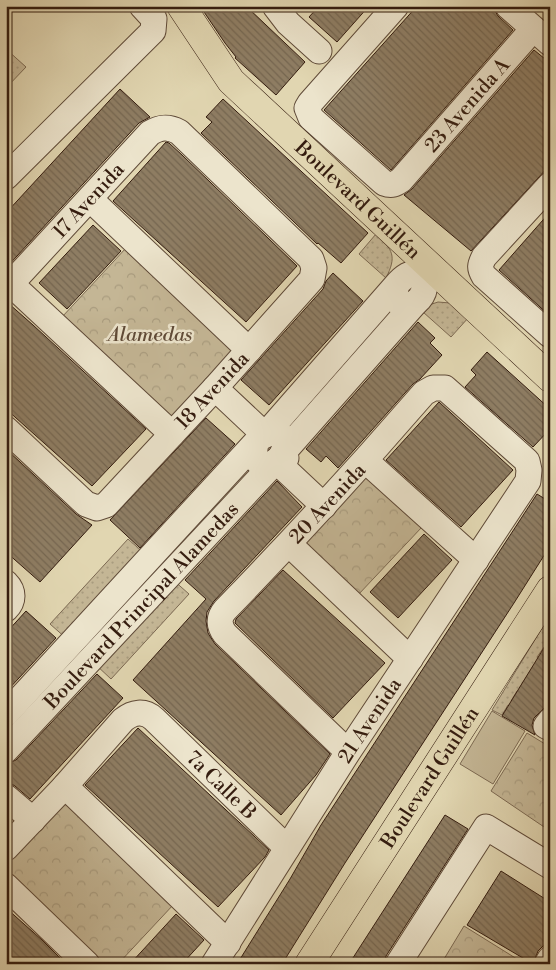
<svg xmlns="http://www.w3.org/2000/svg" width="556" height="970" viewBox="0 0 556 970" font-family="'Libre Bodoni',serif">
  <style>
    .grass { fill: url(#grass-dots); stroke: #7c6952 }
    .forest { fill: url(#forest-crowns); stroke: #7c6952 }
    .pitch { fill: #c4b695; stroke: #7c6952 }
    .building { fill: url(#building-back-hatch); stroke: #341c0f }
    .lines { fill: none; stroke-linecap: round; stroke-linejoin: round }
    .minor-casing { stroke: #5f4a38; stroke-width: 27 }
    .major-casing { stroke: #341c0f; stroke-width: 29 }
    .minor { stroke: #ece4cc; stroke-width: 25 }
    .major { stroke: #e1d6b1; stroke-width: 28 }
    .labels { text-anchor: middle; stroke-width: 5; stroke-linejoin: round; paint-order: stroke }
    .street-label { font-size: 20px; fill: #341c0f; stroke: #ece4cc }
    .park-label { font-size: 20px; font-style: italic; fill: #5f4a37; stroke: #ece4cc }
  </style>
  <defs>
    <pattern id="grass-dots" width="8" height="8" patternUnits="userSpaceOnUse" patternTransform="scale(1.25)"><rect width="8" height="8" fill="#c4b695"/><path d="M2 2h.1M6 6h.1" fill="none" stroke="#a99c7f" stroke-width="1.8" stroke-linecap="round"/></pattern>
    <pattern id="forest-crowns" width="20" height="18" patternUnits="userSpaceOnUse" patternTransform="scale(1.25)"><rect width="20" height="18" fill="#c4b695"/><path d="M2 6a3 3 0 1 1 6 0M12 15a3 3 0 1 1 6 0" fill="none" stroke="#a99c7f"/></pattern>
    <pattern id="building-back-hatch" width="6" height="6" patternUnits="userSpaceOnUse" patternTransform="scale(1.25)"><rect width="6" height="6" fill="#8e7d63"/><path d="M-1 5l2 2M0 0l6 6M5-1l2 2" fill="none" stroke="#756650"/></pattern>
  </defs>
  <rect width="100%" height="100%" fill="#e1d6b1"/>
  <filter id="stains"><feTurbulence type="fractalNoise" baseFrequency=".004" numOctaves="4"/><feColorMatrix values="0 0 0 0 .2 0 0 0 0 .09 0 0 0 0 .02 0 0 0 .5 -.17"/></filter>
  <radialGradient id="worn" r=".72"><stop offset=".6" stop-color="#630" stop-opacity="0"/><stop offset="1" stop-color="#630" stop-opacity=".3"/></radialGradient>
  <!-- grass -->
  <path class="grass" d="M6 49 26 67 6 88Z
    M376 234C393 250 397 256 386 278L359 254Z
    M438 302 450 303 469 317 451 337 423 312 432 304Z
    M128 539 145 554 67 639 50 624Z
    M172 579 189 594 111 679 95 664Z
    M550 615V623L547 622 550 624V637L547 642 550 644V650L544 647 537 657 550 664 536 662 520 687 533 694 530 699 517 691 511 701 524 709 521 713 508 705 502 715 492 710Z"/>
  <!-- forest -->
  <path class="forest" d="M126 248 236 349 172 418 62 317Z
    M366 474 422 527 358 595 301 543Z
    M527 733 550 747V831L491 791Z
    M66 802 174 904 118 964H100L6 875V865Z
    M464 926 525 964H441Z"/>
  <!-- pitch -->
  <path class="pitch" d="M492 711 525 731 493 784 460 764Z"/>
  <!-- building -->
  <path class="building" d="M200 6H246L305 62 276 95 235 58 236 57 225 43Z
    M319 6H369L337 42 309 17Z
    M417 6H494L495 11 498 16 513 30 391 170 324 110Z
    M534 50 550 63V165L471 251 404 195 412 189Z
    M120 89 150 117 139 123 6 268V213Z
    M223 99 368 233 341 263 318 243 317 244 201 133 212 122 206 117Z
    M166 142 169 143 182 155 297 266 246 322 113 201Z
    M550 212V316L499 270Z
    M93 225 121 251 67 309 39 283Z
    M333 273 363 301 269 405 241 380 323 289 326 281Z
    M6 303H8L33 325 146 429 92 486 6 409Z
    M418 322 435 338 430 343 442 355 420 379 413 384 338 468 326 456 321 462 306 449Z
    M487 352 550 409V429L533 447 465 387 476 375 471 370Z
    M439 402 513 470 461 527 386 460Z
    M206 418 235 444 140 548 110 520Z
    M6 449 76 514 92 525 40 582 6 552Z
    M277 481 302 507 214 601 207 612 206 621 208 633 215 644 330 754 316 775 281 815 133 680 206 599 185 580Z
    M537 494 550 502V546L514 603 345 863 282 964H237L290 879 321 825Z
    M424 534 452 560 398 618 370 592Z
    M283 570 385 663 333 718 235 623 236 619Z
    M26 611 56 638 6 692V633Z
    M550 638V707L544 708 534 718 532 725 535 735 502 716Z
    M97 674 123 698 30 799 15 786 6 781V764L16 760Z
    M138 728 269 850 265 857 218 907 85 785Z
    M445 815 468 829 386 956 384 964H349Z
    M501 871 550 902V945L543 946 538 951 533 964 467 925Z
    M6 908 42 940 66 964H11L6 959Z
    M176 914 204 940 182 964H130Z"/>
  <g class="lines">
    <defs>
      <g id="minor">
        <path d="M275 6 288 23 319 51"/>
        <path id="s1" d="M396 6 310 103 307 108 311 118 384 183C392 186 395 184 401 180L533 29"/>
        <path d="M508 6 550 43"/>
        <path d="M6 177 153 31 154 19 142 6"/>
        <path d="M550 185 484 257C480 265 479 268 484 276L550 335"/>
        <path d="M90 199 249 350"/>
        <path d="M11 284 172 434"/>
        <path id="s2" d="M6 289 150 133C160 127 168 126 179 132L311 259 314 268 312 279 215 388 106 505 97 508 86 504 6 429"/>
        <path d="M215 388 265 435 399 282C406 275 412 271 421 276L425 283C425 311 387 314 397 285"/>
        <path d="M286 458 282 454 416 302"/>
        <path d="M366 461 476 560"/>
        <path d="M289 544 410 659"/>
        <path d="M6 583C14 591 14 601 6 609"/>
        <path d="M6 714 260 438C270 431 287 430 285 447 281 469 248 473 256 444"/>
        <path d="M550 721 546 726 550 728"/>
        <path id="s3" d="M6 750 276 461 324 506"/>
        <path d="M65 786 228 943"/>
        <path d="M6 797 33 820"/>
        <path id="s4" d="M6 848 65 786 123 720C133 712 144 710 154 719L287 848"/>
        <path d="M6 886 87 964"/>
        <path id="s5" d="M214 964 348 752 528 481 529 470 527 461 445 388H433L424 393C360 467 294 539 225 610 218 618 219 626 225 634L348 752"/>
        <path d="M398 964 486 827 550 866"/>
        <path d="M547 964 550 959"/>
      </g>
      <g id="major">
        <path id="s6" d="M181 6 231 81 550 378"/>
        <path id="s7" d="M309 964 550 590"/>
      </g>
    </defs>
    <!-- minor casing -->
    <use href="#minor" class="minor-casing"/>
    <!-- major casing -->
    <use href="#major" class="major-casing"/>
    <!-- minor -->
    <use href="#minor" class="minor"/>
    <!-- major -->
    <use href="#major" class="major"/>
  </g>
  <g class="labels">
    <!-- street labels -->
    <g class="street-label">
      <text dy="7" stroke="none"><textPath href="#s1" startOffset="362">23 Avenida A</textPath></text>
      <text dy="7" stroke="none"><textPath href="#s6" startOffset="264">Boulevard Guillén</textPath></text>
      <text dy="7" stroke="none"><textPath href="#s2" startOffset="121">17 Avenida</textPath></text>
      <text transform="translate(212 390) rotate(-47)" y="7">18 Avenida</text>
      <text transform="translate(327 503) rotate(-47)" y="7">20 Avenida</text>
      <text dy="7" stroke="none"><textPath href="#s3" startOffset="198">Boulevard Principal Alamedas</textPath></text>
      <text dy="7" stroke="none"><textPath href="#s5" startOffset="289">21 Avenida</textPath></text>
      <text dy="7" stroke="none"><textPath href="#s7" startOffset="222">Boulevard Guillén</textPath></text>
      <text dy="7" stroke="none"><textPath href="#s4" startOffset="302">7a Calle B</textPath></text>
    </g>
    <!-- park labels -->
    <g class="park-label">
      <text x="150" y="341">Alamedas</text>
    </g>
  </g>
  <!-- margin -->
  <rect width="556" height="970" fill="none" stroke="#e1d6b1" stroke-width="25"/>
  <rect x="8" y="8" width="541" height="955" fill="none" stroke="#341c0f" stroke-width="2.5"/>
  <rect x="12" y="12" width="531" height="945" fill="none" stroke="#341c0f"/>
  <rect width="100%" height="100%" filter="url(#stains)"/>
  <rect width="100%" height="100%" fill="url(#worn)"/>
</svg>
